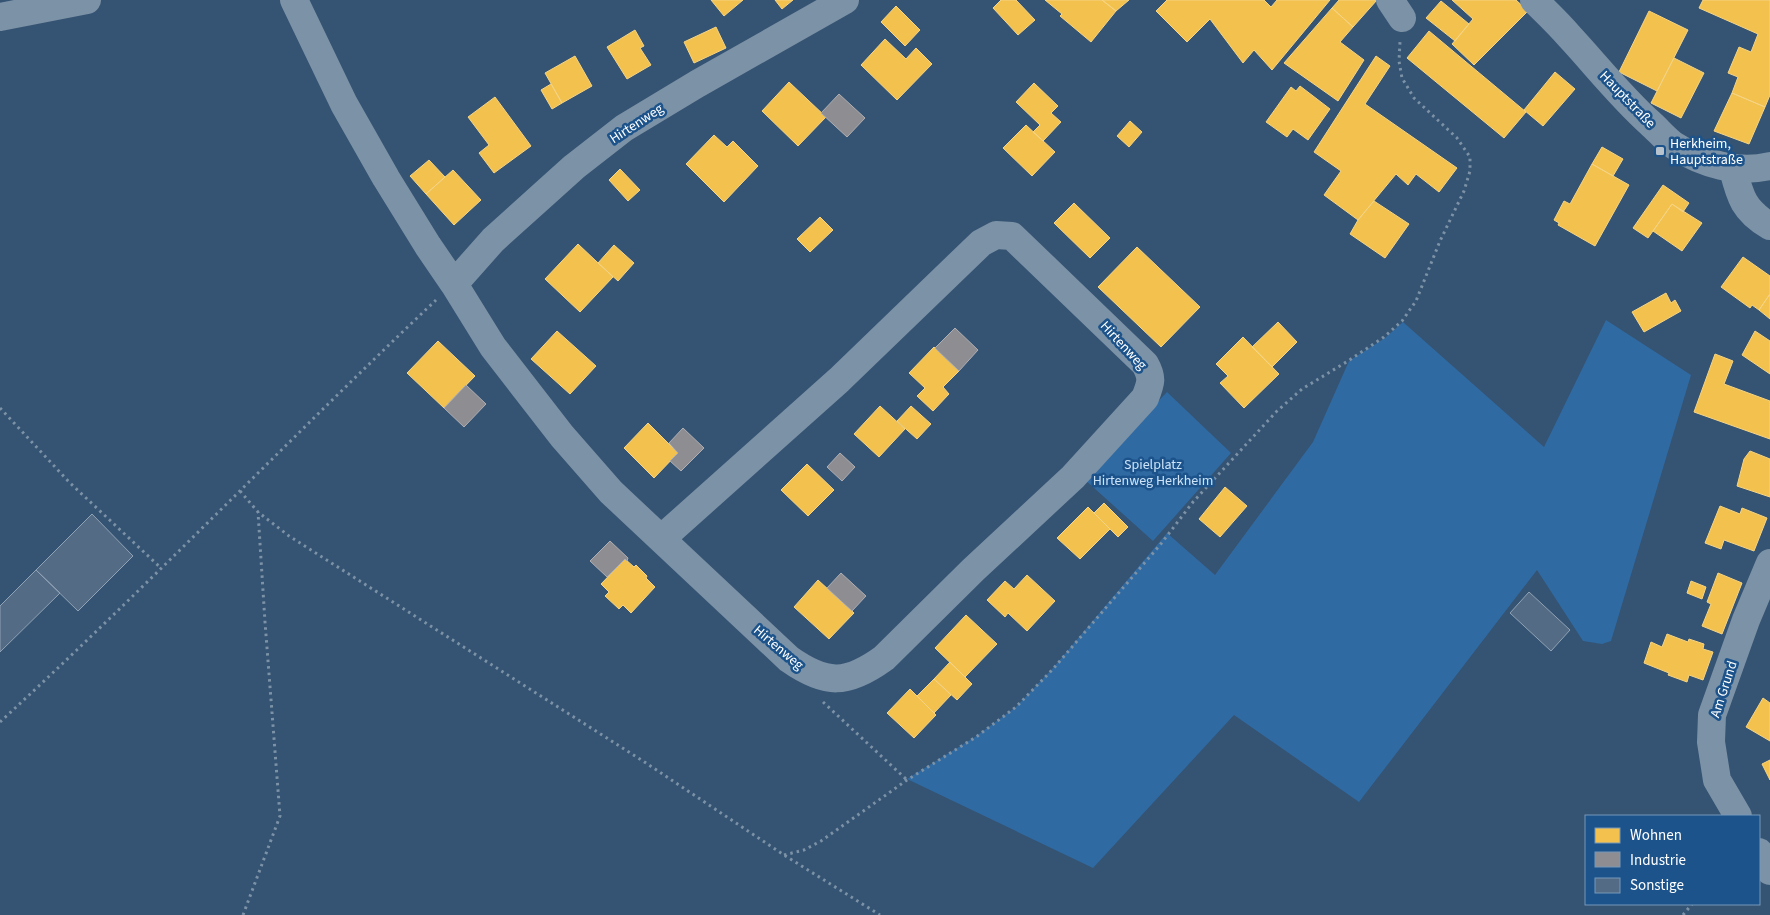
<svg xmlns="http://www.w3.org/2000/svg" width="1770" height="915" viewBox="0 0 1770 915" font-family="'Source Sans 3',sans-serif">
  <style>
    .green { fill: #306aa2 }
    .homes { fill: #f2c14e; stroke: #f6d483 }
    .industry { fill: #8d8d92; stroke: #afafb3 }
    .building { fill: #536b84; stroke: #90a2b5 }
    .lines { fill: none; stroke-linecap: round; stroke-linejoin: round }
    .path { stroke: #7c92a7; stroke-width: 3; stroke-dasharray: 2.5 4; stroke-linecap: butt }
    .minor { stroke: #7c92a7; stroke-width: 28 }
    .poi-dot { fill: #b8c3ce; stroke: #1c538b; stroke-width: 2 }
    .labels { text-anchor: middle; stroke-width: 5; stroke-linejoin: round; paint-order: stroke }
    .street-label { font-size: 14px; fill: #fff; stroke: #1c538b }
    .poi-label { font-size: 14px; fill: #fff; stroke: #1c538b; text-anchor: start }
    .park-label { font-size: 14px; fill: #cde4f9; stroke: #1c538b }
  </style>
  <rect width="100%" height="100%" fill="#355372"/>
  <!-- green -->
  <path class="green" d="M1606 320 1691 375 1611 641 1602 644 1583 641 1537 570 1359 802 1234 715 1093 868 907 779 975 737 1016 707 1053 668 1167 533 1215 575 1313 442 1349 361 1385 338 1403 322 1544 447Z
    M1167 392 1231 453 1153 541 1084 479Z"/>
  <!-- homes -->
  <path class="homes" d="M711 0H743L724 16Z
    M775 0H793L782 9Z
    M1001 0H1016L1035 20 1018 35 993 8Z
    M1045 0H1102L1116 11 1091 42 1060 16 1062 14Z
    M1102 0H1129L1116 11Z
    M1167 0H1264L1271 7 1277 0H1330L1272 70 1254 50 1243 63 1210 19 1187 42 1156 11Z
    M1339 0H1377L1353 27 1332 8Z
    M1452 0H1516L1528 11 1474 65 1452 44 1473 19Z
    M1703 0H1770V95L1765 107 1732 93 1738 77 1728 73 1739 47 1751 52 1758 34 1699 8Z
    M1441 1 1469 24 1455 41 1426 18Z
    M896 6 920 30 905 46 881 22Z
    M1332 8 1353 27 1340 42 1364 60 1338 101 1284 63Z
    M1649 11 1688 30 1657 91 1619 72Z
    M716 27 726 48 694 63 684 42Z
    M635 30 644 46 640 48 651 65 627 79 607 47Z
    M1429 31 1526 112 1504 138 1407 58Z
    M885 39 906 59 916 48 932 64 897 100 861 65Z
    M575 56 592 86 562 103 545 73Z
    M1376 56 1390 66 1365 104 1457 168 1439 192 1416 174 1408 185 1396 174 1358 220 1324 195 1341 171 1314 152Z
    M1674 58 1704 73 1681 118 1651 103Z
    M1555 72 1575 89 1543 126 1524 110Z
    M789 82 826 117 798 146 762 111Z
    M1034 83 1058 106 1051 113 1061 122 1043 141 1033 132 1040 125 1016 102Z
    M551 84 562 103 552 109 541 90Z
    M1300 86 1330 109 1308 140 1293 129 1287 137 1266 122 1291 87 1296 91Z
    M1732 93 1765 107 1749 144 1714 131Z
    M495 97 531 146 494 173 479 153 489 145 468 117Z
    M1130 121 1142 132 1129 147 1117 136Z
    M1026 125 1055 152 1032 176 1003 148Z
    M714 135 727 147 733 141 758 166 724 202 686 164Z
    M1602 147 1623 159 1613 176 1592 164Z
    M429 160 445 177 426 194 410 176Z
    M1592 164 1629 185 1595 246 1558 225 1559 223 1554 220 1564 201 1570 204Z
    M620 169 640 190 628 201 609 180Z
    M453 170 481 200 454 225 426 194Z
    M1663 185 1689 203 1683 212 1672 204 1648 238 1633 228Z
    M1374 201 1409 224 1385 258 1350 234 1358 220Z
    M1074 203 1110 238 1090 258 1054 223Z
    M1672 204 1702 223 1682 251 1653 231Z
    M820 217 833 230 810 252 797 239Z
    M578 244 613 277 580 312 545 279Z
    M614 245 634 263 618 281 598 263Z
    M1137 247 1200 307 1161 347 1098 287Z
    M1743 257 1770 276V294L1759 310 1752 305 1750 308 1721 287Z
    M1666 293 1671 303 1675 300 1681 311 1644 332 1632 312Z
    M1770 294V319L1759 310Z
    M1278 322 1297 342 1272 367 1252 347Z
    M557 331 596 366 570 394 531 359Z
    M1755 331 1770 341V374L1742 355Z
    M1243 337 1279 374 1244 408 1220 383 1228 376 1216 364Z
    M438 341 475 376 444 408 407 373Z
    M934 347 959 371 943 387 949 394 933 411 917 396 925 388 909 373Z
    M1715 354 1733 361 1724 384 1770 401V439L1694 412Z
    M880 406 905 429 879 457 854 434Z
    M911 406 931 424 917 439 897 421Z
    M648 423 678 453 654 478 624 448Z
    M1750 451 1770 459V497L1737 486 1744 459Z
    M807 464 834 490 808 516 781 490Z
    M1225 487 1247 506 1220 537 1199 519Z
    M1104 503 1128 527 1118 537 1094 513Z
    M1720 506 1740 514 1742 508 1767 518 1754 551 1724 540 1721 549 1705 543Z
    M1088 507 1110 529 1080 559 1057 538Z
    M625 559 634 567 636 565 647 576 646 578 655 587 631 613 623 605 619 609 605 596 609 592 601 584Z
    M1718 573 1742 583 1722 634 1702 626 1711 604 1707 602Z
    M1027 575 1055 601 1027 631 1008 613 1005 617 987 600 1005 581 1014 589Z
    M818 580 854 613 829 639 794 607Z
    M1691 581 1706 587 1702 599 1687 593Z
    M966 615 997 644 965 677 935 648Z
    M1667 634 1688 642 1689 639 1704 644 1703 649 1713 652 1703 680 1689 675 1687 682 1668 675 1669 673 1644 663 1651 642 1662 647Z
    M950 662 972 684 957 700 934 679Z
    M934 679 951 695 934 713 917 696Z
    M910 689 936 715 914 738 887 713Z
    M1763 698 1770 703V741L1746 727Z
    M1770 760V780L1762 764Z"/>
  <!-- industry -->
  <path class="industry" d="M839 94 865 118 847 137 821 113Z
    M955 328 978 350 959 371 935 348Z
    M466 385 486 404 464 427 444 408Z
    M683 428 704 448 681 471 670 461 678 453 669 443Z
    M840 453 855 467 842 481 827 467Z
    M610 541 628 558 627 561 625 559 607 577 590 561Z
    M841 573 866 596 852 611 827 588Z"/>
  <!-- building -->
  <path class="building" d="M92 514 133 556 78 611 36 570Z
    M36 570 60 593 0 652V606Z
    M1529 592 1570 630 1551 651 1510 613Z"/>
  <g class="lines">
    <!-- path -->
    <path class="path" d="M0 408 70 483 161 568
      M240 491 258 512 289 536 643 761 784 855 880 915
      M823 702 907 780
      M0 722C149 585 289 439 436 300
      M784 855 804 850 821 841 907 780 976 737 1016 707 1053 669 1160 545 1193 502 1276 412 1302 389 1348 361 1384 337 1402 321 1416 301 1440 241 1464 191 1470 171V157L1457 138 1414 98 1402 78 1399 61 1400 42
      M243 915 280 816 265 622 258 512
      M1683 915 1692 904"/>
    <!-- minor -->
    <path class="minor" d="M294 0 344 104 386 178 428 246 454 284 493 347 562 436 611 492 789 659C826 685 847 685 884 658L973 570 1073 477 1145 398C1151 383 1153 378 1145 364L1012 236 996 235 981 243 839 380 661 539
      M1390 0 1402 18
      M1534 0C1546 12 1558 23 1569 36 1596 65 1620 96 1650 123 1658 130 1666 140 1675 146 1703 164 1738 174 1770 166
      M0 17 87 0
      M1733 169C1740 197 1744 211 1770 226
      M454 284 493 240 544 194 574 167 624 128 697 84 845 0
      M1738 816 1717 780 1711 742 1712 715 1746 620 1770 563
      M1759 852 1770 871"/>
  </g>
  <!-- markers -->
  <rect class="poi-dot" x="1655" y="146" width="10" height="10" rx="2.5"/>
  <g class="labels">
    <!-- street labels -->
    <g class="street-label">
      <text transform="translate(1628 99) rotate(46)" y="5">Hauptstraße</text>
      <text transform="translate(636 123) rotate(-33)" y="5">Hirtenweg</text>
      <text transform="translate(1124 345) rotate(47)" y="5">Hirtenweg</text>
      <text transform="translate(779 647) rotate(40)" y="5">Hirtenweg</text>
      <text transform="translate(1723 689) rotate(-72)" y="5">Am Grund</text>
    </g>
    <!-- poi labels -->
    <g class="poi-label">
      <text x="1670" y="148">Herkheim,<tspan x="1670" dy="16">Hauptstraße</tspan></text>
    </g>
    <!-- park labels -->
    <g class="park-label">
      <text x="1153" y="469">Spielplatz<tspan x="1153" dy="16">Hirtenweg Herkheim</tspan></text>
    </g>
  </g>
  <!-- legend -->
  <rect x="1585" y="815" width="175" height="90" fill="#1c538b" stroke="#7798b9"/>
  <rect x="1595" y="828" width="25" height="15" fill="#f2c14e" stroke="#7798b9"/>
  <text x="1630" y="840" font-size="15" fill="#ffffff">Wohnen</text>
  <rect x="1595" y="852" width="25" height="15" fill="#8d8d92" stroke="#7798b9"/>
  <text x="1630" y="865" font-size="15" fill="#ffffff">Industrie</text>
  <rect x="1595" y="878" width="25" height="15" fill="#536b84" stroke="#7798b9"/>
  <text x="1630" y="890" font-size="15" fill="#ffffff">Sonstige</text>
</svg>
